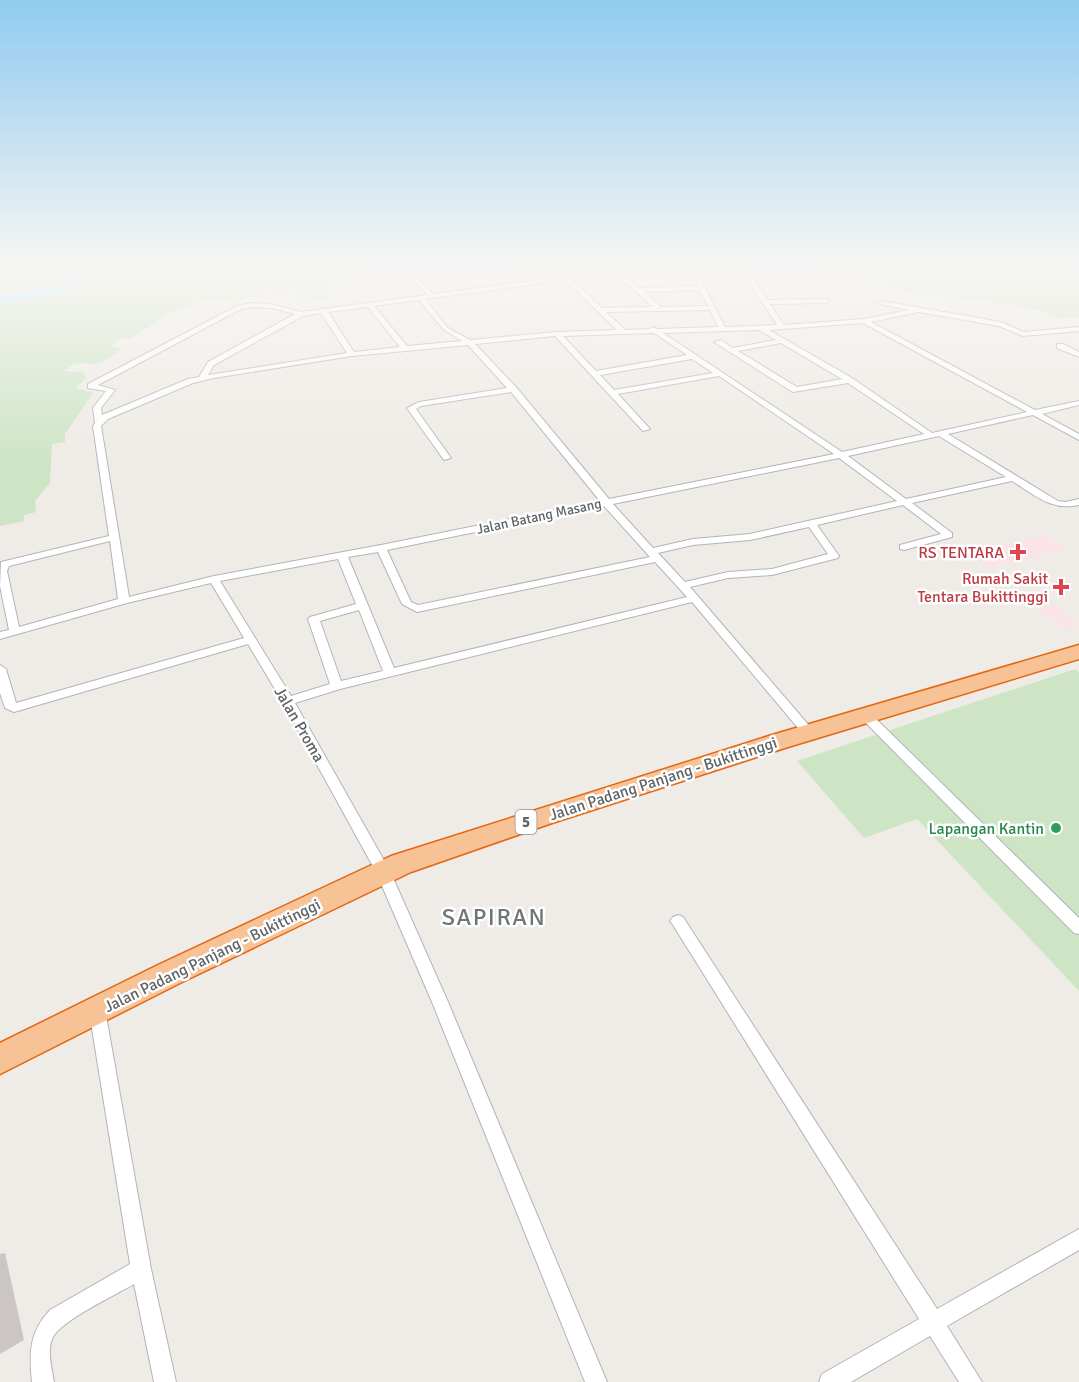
<svg xmlns="http://www.w3.org/2000/svg" width="1079" height="1382" viewBox="0 0 1079 1382" font-family="Signika,sans-serif">
  <style>
    .medical { fill: #fae4e8 }
    .green { fill: #cee5c5 }
    .lines { fill: none; stroke-linecap: round; stroke-linejoin: round }
    .river { fill: #aceefa; fill-rule: evenodd }
    .building { fill: #cbc6c4 }
    .street-casing { stroke: #b1b5b8; stroke-width: 2 }
    .highway-casing { stroke: #e6660f; stroke-width: 3 }
    .street { fill: #fff; fill-rule: evenodd }
    .highway { fill: #f6c296; fill-rule: evenodd }
    .health-dot { fill: #e0444e; stroke: #fff; stroke-width: 2 }
    .leisure-dot { fill: #2e9e5b; stroke: #fff; stroke-width: 2 }
    .labels { text-anchor: middle; stroke-width: 5; stroke-linejoin: round; paint-order: stroke }
    .far-street-label { font-size: 14px; fill: #5e6366; stroke: #fff }
    .shield { fill: #fff; stroke: #8e9294; stroke-width: 1.5 }
    .shield-label { font-size: 15px; font-weight: bold; fill: #5e6366 }
    .health-label { font-size: 16px; fill: #be3a42; stroke: #fff; text-anchor: end }
    .street-label { font-size: 16px; fill: #5e6366; stroke: #fff }
    .leisure-label { font-size: 16px; fill: #27864d; stroke: #fff; text-anchor: end }
    .near-quarter-label { font-size: 24px; letter-spacing: 1.5px; fill: #6f7677; stroke: #fff }
  </style>
  <rect width="100%" height="100%" fill="#efebe6"/>
  <!-- medical -->
  <path class="medical" d="M1045 536 1065 550 990 568 970 553Z
    M1051 604 1079 623V625L1065 629 1037 609Z"/>
  <!-- green -->
  <path class="green" d="M0 267H429L373 269 372 277 335 282 326 286 330 298 300 302 298 301 310 296 288 289 280 292 268 289 239 302 200 300 165 316 132 338H122L110 346 121 349 100 364 75 363 64 371 83 372 84 376 87 377 76 388 93 393 65 434V442L52 444 50 483 35 501 36 512 24 515V521L0 526Z
    M800 267H1079V317L1056 318 1041 311 1010 304 912 293 881 283Z
    M1075 669 1079 672V991L917 819 864 838 797 761Z"/>
  <g class="lines">
    <!-- river -->
    <path class="river" d="M90 267H106L61 295 0 303V295L52 288Z"/>
  </g>
  <!-- building -->
  <path class="building" d="M5 1253 24 1340 0 1354V1254Z"/>
  <g class="lines">
    <defs>
      <path id="street" d="M524 267H530L544 279 608 270 746 267 768 300 826 299 829 301 826 303 770 304 784 325 864 319 909 310 879 304 878 303 881 301 1001 322 1024 332 1079 327V331L1023 336 999 326 919 312 871 322 1035 410 1079 401V405L1042 414 1079 434V440L1033 415 948 434 1058 501 1066 502 1079 499V505C1051 511 1035 495 1012 481L912 503 952 533V537L904 550 900 549V545L941 534 903 505 817 525 839 556 838 558 772 575 728 578 690 587 812 729 814 732 812 735H804L692 602 340 689 295 703 390 871 448 1002 607 1382H585L432 1002 376 872 282 701 248 644 14 712 5 708 0 693V665L6 669 16 703 244 638 211 583 127 603 0 639V632L9 630 0 586 1 562 109 536 93 426 95 423 93 408 106 391 88 388V384L237 306 252 303 271 304 301 312 428 295 410 278V276L412 275 434 294 538 280ZM742 271 777 325 725 327 701 280 696 281 698 286 640 288 623 274ZM608 274H616L653 307 602 308 572 279ZM565 280 617 330 557 332 470 340 448 328 425 299ZM700 290 708 306 661 307 644 292ZM419 300 444 330 462 341 407 346 374 306ZM252 307 271 308 295 314 208 362 199 377 188 379 102 415 101 408 115 390 98 385 241 309ZM368 307 400 347 354 352 328 312ZM710 310 718 327 657 329 653 327 650 329 625 330 606 312ZM321 313 347 353 208 375 214 365 303 316ZM863 323 1027 412 932 433 852 378 769 330ZM759 330 776 340 732 348 721 340 714 342 793 392 848 383 924 434 842 452 663 333ZM654 333 687 355 596 371 563 336ZM555 336 643 431 650 429 618 394 719 376 834 454 609 499 516 387 475 344ZM781 343 842 379 797 387 738 351ZM468 345 507 388 419 402 407 408 444 460 451 458 416 409 421 406 511 392 600 501 381 545 214 576 129 597 101 426 108 419 193 383 214 378 352 356ZM692 359 713 373 614 390 600 375ZM939 436 1006 477 906 499 848 456ZM839 458 897 501 750 534 693 539 653 548 613 504ZM604 506 650 557 418 605 411 602 387 550ZM809 527 828 554 772 569 728 572 685 582 658 553 693 545 750 540ZM110 541 118 599 19 627 7 571 9 566ZM378 552 402 604 417 612 655 562 687 597 394 668 348 557ZM338 559 356 604 310 617 308 619 330 684 291 696 220 581ZM359 610 383 671 341 681 320 621Z
        M1057 344H1063L1079 352V357L1057 348Z
        M866 712 870 713 1079 918V934L1074 933 862 719 860 716 862 713Z
        M678 915 683 917 937 1309 1079 1229V1250L947 1326 982 1382H959L930 1336 851 1382H819L822 1374 919 1319 673 925 670 921 673 917Z
        M97 1003 103 1005 105 1010 151 1269 176 1382H154L134 1284C116 1295 59 1321 52 1339 47 1352 52 1369 54 1382H32C29 1353 29 1332 50 1310L130 1264 89 1010 91 1005Z"/>
      <path id="highway" d="M1079 645V659L788 747 552 823 411 872 180 983 0 1074V1043L158 965 391 856 772 735Z"/>
    </defs>
    <!-- street casing -->
    <use href="#street" class="street-casing"/>
    <!-- highway casing -->
    <use href="#highway" class="highway-casing"/>
    <!-- street -->
    <use href="#street" class="street"/>
    <!-- highway -->
    <use href="#highway" class="highway"/>
  </g>
  <!-- sky -->
  <linearGradient id="sky" x2="0" y2="1"><stop stop-color="#90cbef"/><stop offset="0.58" stop-color="#f8f6f4"/><stop offset="1" stop-color="#f8f6f4" stop-opacity="0"/></linearGradient>
  <rect width="1079" height="460" fill="url(#sky)"/>
  <!-- markers -->
  <g class="health-dot">
    <path d="M1015 543h6v6h6v6h-6v6h-6v-6h-6v-6h6z"/>
    <path d="M1058 578h6v6h6v6h-6v6h-6v-6h-6v-6h6z"/>
  </g>
  <circle class="leisure-dot" cx="1056" cy="828" r="6"/>
  <g class="labels">
    <!-- far-street labels -->
    <g class="far-street-label">
      <text transform="translate(539 516) rotate(-12)" y="5">Jalan Batang Masang</text>
    </g>
    <!-- shield labels -->
    <rect class="shield" x="515.5" y="810" width="21" height="24" rx="4.5"/>
    <g class="shield-label">
      <text x="526" y="827">5</text>
    </g>
    <!-- health labels -->
    <g class="health-label">
      <text x="1004" y="558">RS TENTARA</text>
      <text x="1048" y="584">Rumah Sakit<tspan x="1048" dy="18">Tentara Bukittinggi</tspan></text>
    </g>
    <!-- street labels -->
    <g class="street-label">
      <text transform="translate(300 724) rotate(60)" y="6">Jalan Proma</text>
      <text transform="translate(663 778) rotate(-18)" y="6">Jalan Padang Panjang - Bukittinggi</text>
      <text transform="translate(212 955) rotate(-26)" y="6">Jalan Padang Panjang - Bukittinggi</text>
    </g>
    <!-- leisure labels -->
    <g class="leisure-label">
      <text x="1044" y="834">Lapangan Kantin</text>
    </g>
    <!-- near-quarter labels -->
    <g class="near-quarter-label">
      <text x="494" y="925">SAPIRAN</text>
    </g>
  </g>
</svg>
